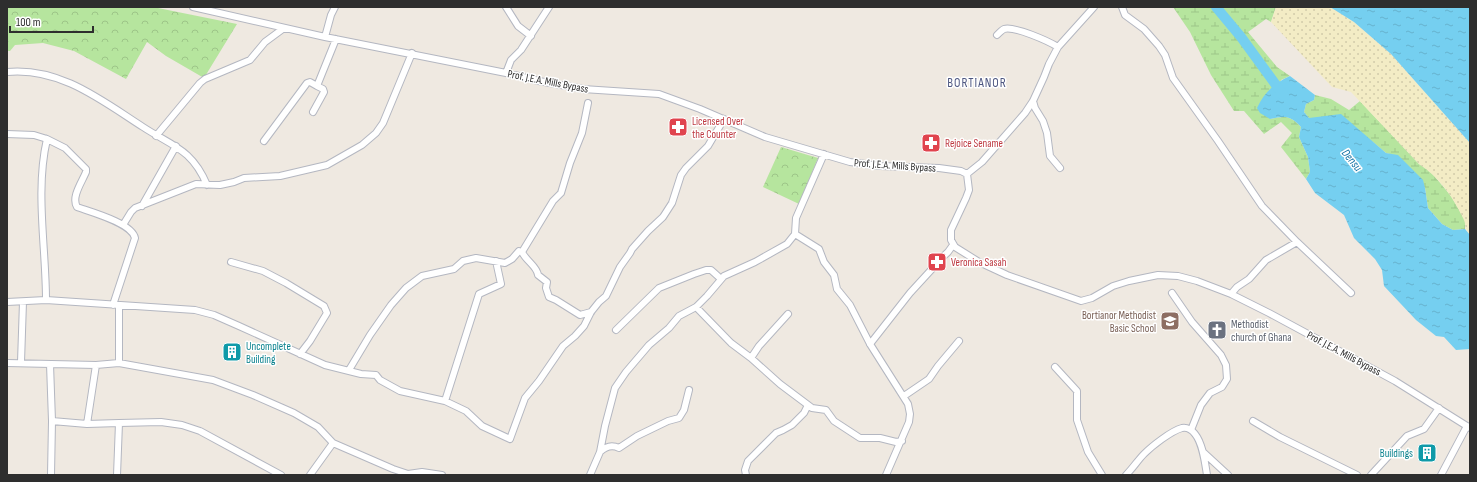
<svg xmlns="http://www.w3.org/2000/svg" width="1477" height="482" viewBox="0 0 1477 482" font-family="'Sofia Sans Condensed',sans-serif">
  <defs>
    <pattern id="forest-crowns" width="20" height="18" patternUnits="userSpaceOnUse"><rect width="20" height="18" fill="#b6e59e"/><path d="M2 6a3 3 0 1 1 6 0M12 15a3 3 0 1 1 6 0" fill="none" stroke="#9dc588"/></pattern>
    <pattern id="wetland-marsh" width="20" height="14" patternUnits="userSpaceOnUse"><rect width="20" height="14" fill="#b6e59e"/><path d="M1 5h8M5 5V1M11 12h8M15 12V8" fill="none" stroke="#9dc588"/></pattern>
    <pattern id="sand-dots" width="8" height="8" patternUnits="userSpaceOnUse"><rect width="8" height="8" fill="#f3ecc5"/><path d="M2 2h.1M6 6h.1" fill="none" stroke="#d1cbaa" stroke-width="1.8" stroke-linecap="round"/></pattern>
    <pattern id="water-ripples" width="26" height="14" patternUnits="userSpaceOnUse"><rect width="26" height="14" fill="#75cff0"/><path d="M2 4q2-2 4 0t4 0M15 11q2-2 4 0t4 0" fill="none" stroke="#66b2ce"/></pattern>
  </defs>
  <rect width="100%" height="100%" fill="#efe9e1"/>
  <path fill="url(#forest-crowns)" d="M7 7H153L237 24 204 78 166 56 147 42 126 79 74 51 43 43 15 45 10 51H7Z
    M781 147 818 158 799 204 763 187Z"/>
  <path fill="url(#wetland-marsh)" d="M1173 7H1276L1271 22 1266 19 1248 32 1277 67 1290 76 1281 80 1270 119C1285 116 1290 115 1301 127L1299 137 1308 157 1310 172 1306 179 1281 147 1292 133 1281 122 1264 134 1244 111H1234L1211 75 1190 32Z
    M1315 95 1331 99 1349 110 1360 101 1419 164 1431 172 1451 196 1465 220V229L1453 230 1442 224 1428 208 1425 188 1398 156 1386 153 1373 142 1309 118 1304 112 1306 104 1314 100Z"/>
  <path fill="url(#sand-dots)" d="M1276 7H1330L1354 22 1391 54 1470 143V235C1463 227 1467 225 1463 218 1453 197 1439 177 1419 164L1351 92 1332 87 1271 22Z"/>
  <path fill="url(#water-ripples)" d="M1330 7H1470V143L1391 54 1354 22Z
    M1290 76 1315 95 1314 100 1306 104 1304 112 1309 118 1341 114 1386 153 1398 155 1423 180 1425 188 1428 208 1442 224 1453 230 1465 229 1470 235V349L1456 350 1444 337 1436 336 1416 320 1384 286 1382 270 1375 259 1354 238 1344 215 1315 193 1306 179 1310 172 1308 157 1299 137 1301 127C1290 115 1285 116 1270 119L1260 113 1257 108C1264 93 1274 83 1290 76Z"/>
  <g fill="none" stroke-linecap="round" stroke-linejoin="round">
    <path stroke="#75cff0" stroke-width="10" d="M1216 7 1241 37 1284 96"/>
    <g stroke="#b4b7c1" stroke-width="8">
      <path id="minor" d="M193 7 325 37 506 73 539 81 583 89 659 94 700 109 765 137 850 162 880 166 939 168 961 171 967 174 969 190 966 198 951 230V240L955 247 979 262 1007 275 1081 301 1092 298 1113 286 1129 281 1158 275 1178 276 1197 281 1231 294 1269 313 1395 381 1470 428
        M506 7 518 26 531 36
        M1122 7 1125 15 1144 29 1159 46 1165 55 1173 78 1218 141 1262 206 1297 242 1266 260 1249 279 1237 287 1231 294
        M997 35C999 33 1002 30 1004 29 1015 26 1048 41 1058 47
        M325 37 331 15 335 7
        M7 72C60 67 101 100 143 127 172 146 192 149 207 185
        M506 73 511 60 521 50 549 7
        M1033 101 1035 108 1043 121 1047 133 1050 156 1060 168
        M313 112 324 92 323 89 317 86 336 39
        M7 134 34 135 47 139C35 191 46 247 46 300
        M156 136 200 83 205 79 250 60 265 42 284 28
        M47 139 65 148 86 169V172C82 182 71 197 77 207 91 212 132 223 135 238L113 305
        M264 141 307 83 310 82 317 86
        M967 174 982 162 1025 113 1033 101 1044 77 1049 64 1058 47 1094 7
        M142 206 176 146
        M123 225 131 212 135 208 196 184 220 185 234 182 244 178 280 176 327 165 362 145 376 133 383 123 412 53
        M795 234 819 249 824 262 834 275 837 289 850 305 870 344 908 404 910 414 909 422 886 475
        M1297 242 1351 293
        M522 252 553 201 561 193 570 163 582 133 588 103
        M231 262 263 271 286 283 324 306 327 313 310 341 300 354
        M1172 293 1192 322 1221 355 1226 365 1227 379 1222 387 1210 393 1201 405 1191 430
        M7 302 46 300 195 310 214 315 239 326 325 365 361 374 376 375 380 380 400 391 445 401 466 411 482 426 510 439 525 398 539 381 563 346 575 336 584 326 591 312 599 302 606 296 620 267 630 253 632 249 648 231 663 217 672 203 681 175 686 168 708 146 724 119
        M119 306V363
        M696 307 731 343 751 358 780 384 812 408 826 410 834 421 860 438H880L896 442 902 441
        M616 330 659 288 694 274 706 270H711L721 279
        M870 344 910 293 932 269 936 263 948 252 953 245
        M751 358 759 346 788 314
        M21 362 23 302
        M7 363 96 365 119 363 213 380 253 395 294 413 318 427 333 443 393 469 408 474 422 472 442 475
        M50 364 52 421 51 475
        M1055 367 1077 391V420L1088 452 1102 475
        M349 370 370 335 391 305 406 288 422 276 454 269 463 261 476 258 505 263 512 259 519 251 522 252C526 261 537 266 538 275L547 282 546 288 549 297 556 300 580 315 591 312
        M904 396 929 379 938 366 959 341
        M445 401 479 294 501 284 496 261
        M52 421 87 424 119 423 117 475
        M1253 421 1280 437 1357 475
        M119 423 161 422 182 425 200 431 281 475
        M87 424 96 365
        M600 452C605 447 611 444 619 448L637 436 668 421 679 418 684 410 689 390
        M1203 452 1228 475
        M310 475 333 443
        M590 475 600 452 605 426 615 388 626 372 649 345 669 328 679 316 696 307 707 296 724 276 755 262 787 244 795 234 796 218 824 154
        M746 475 745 470 748 461 776 433 783 430 792 425 804 413 808 405
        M1126 475C1133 468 1138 460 1144 454 1152 446 1171 431 1182 428 1187 427 1192 430 1195 434 1203 444 1205 463 1207 475
        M1371 475 1407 436 1424 429 1439 408
        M1441 475 1467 426"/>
    </g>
    <use href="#minor" stroke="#fff" stroke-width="6"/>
  </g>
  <defs>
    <g id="pharmacy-square" transform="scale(1)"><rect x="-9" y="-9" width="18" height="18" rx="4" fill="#e0444e" stroke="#fff"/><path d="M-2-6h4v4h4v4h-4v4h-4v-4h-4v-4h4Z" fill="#fff"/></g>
    <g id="school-square" transform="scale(1)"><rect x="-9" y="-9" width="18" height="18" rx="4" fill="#8d6e63" stroke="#fff"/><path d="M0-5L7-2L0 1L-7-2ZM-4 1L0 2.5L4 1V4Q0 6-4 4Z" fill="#fff"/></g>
    <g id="church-square" transform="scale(1)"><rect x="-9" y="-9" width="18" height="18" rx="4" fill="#6b7280" stroke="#fff"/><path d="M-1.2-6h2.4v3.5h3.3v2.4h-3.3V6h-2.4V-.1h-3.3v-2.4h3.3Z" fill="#fff"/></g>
    <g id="building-square" transform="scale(1)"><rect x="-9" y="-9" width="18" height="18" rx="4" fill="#0f9aa8" stroke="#fff"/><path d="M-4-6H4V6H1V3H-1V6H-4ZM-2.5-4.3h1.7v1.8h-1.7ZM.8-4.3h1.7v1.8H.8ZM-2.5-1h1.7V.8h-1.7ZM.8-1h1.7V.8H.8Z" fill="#fff"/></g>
  </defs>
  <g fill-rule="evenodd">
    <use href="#pharmacy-square" x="678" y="127"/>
    <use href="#pharmacy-square" x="931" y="143"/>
    <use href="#pharmacy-square" x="937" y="262"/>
    <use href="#school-square" x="1170" y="321"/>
    <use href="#church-square" x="1217" y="330"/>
    <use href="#building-square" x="232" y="352"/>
    <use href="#building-square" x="1427" y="453"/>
  </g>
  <g text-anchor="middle" stroke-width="3" stroke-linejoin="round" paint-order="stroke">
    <g font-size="11" fill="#2e2e2e" stroke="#fff">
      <text transform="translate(548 81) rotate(11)" y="4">Prof. J.E.A. Mills Bypass</text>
      <text transform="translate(895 165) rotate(4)" y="4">Prof. J.E.A. Mills Bypass</text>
      <text transform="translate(1344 353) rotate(28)" y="4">Prof. J.E.A. Mills Bypass</text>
    </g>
    <g font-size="11" fill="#be3a42" stroke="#fff" text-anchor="start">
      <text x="692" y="125">Licensed Over<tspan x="692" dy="13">the Counter</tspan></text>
      <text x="945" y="147">Rejoice Sename</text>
      <text x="951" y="266">Veronica Sasah</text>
    </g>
    <g font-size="11" fill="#785e54" stroke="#fff" text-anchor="end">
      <text x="1156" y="319">Bortianor Methodist<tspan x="1156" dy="13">Basic School</tspan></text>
    </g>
    <g font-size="11" fill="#5b616d" stroke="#fff" text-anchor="start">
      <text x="1231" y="328">Methodist<tspan x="1231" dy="13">church of Ghana</tspan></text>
    </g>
    <g font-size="11" fill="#0d838f" stroke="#fff" text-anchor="start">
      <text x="246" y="350">Uncomplete<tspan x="246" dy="13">Building</tspan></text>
      <text x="1413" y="457" text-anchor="end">Buildings</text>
    </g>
    <g font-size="12" font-style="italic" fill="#0d6fa3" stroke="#fff">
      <text transform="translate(1352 160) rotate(51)" y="4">Densu</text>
    </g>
    <g font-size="13" letter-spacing="1" fill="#4d5680" stroke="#fff">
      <text x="977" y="87">BORTIANOR</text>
    </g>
  </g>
  <rect width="1477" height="482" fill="none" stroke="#2e2e2e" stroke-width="16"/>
  <path d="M10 26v6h83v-6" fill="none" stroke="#2e2e2e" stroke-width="2"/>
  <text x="16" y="26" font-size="12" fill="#2e2e2e" stroke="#ffffff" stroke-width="3" paint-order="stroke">100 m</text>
</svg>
